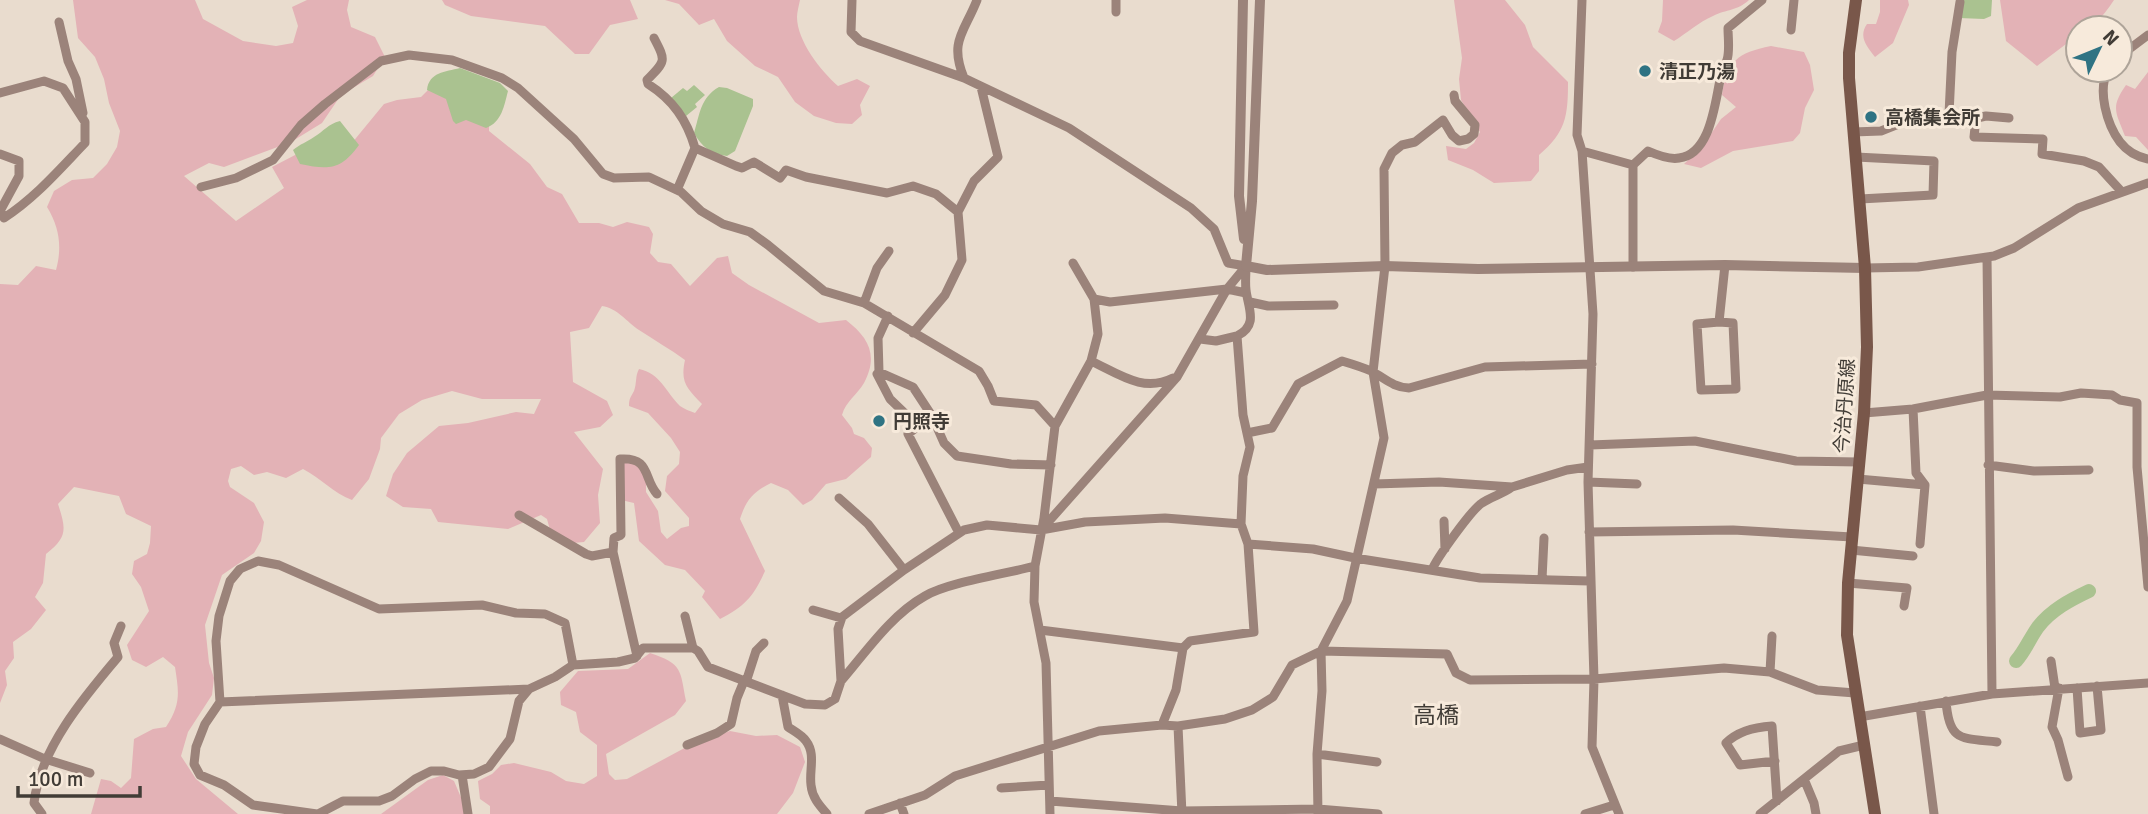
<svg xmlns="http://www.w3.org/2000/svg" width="2148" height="814" viewBox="0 0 2148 814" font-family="Signika,'Noto Sans JP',sans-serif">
  <rect width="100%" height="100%" fill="#e9dcce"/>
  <path fill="#e3b2b6" d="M73 0H195L203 19 243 41 276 46 293 43 298 26 292 7 307 0H349L347 10 351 27 375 37 385 57 373 76 341 95 322 123 291 142 224 167 209 163 184 176 236 221 284 188 272 167 297 154 347 149 384 104 397 100 421 97 434 84 489 123V131L530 164 547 187 562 194 579 223H599L613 227 627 222 649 227 653 234 650 253 658 262 671 264 690 286 717 258 728 256 732 273 749 285 819 323 846 320C868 337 879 355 864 383 857 395 846 401 842 415L852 428 854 434 864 438 872 448 871 457 846 479 826 484 812 500 803 505 788 490 771 483C753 492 746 500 740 519L765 571C753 597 745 606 720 619L702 597 705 591 685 570 665 565 639 541 634 503 621 500V461L640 466 646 477V492L658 511 661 532 667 539 681 528 689 526V518L665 491 667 476 679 464 680 452 671 438 648 413 629 406C629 398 631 397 634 391 637 383 635 376 639 369 660 373 666 392 680 406 684 409 690 411 695 413L702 404C687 388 680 383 685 360 670 349 654 340 639 330 627 322 617 308 602 306L589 328 570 332 573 382 607 401 613 415 600 427 574 432 603 469 598 495 600 523 584 542 573 543 550 530 547 519 541 515 508 529 438 522 431 509 403 507 386 496 393 474 407 453 439 426 468 423 516 412 534 414 541 399H482L452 391 422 400 399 414 381 438 380 449 369 479 352 500C333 493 321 478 303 469L286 478 267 472 254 475 241 466 231 469 228 481 230 487 254 503 264 522 261 541 254 553 222 575 205 625 209 663 214 678 212 695 188 732 181 756 196 779 238 814H91L101 779 111 781 121 788 131 778 134 739 153 729 166 727C181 704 179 693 175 667L163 657 146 667 132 660 127 645 149 611 141 587 132 574 134 561 147 554 150 543 151 526 126 514 119 496 74 487 58 504C66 529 68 537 46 554L43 583 35 597 46 610 31 629 13 642 14 658 5 671 7 685 0 703V284L18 285 36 266 56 270C62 248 60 228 47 207L54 191 72 180 93 178 107 164 117 147 120 131 109 103 104 79 95 57 78 38Z
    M442 0H630L638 19 610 25 589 54H575L545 26 471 16 445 5Z
    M665 0H800C799 5 797 12 797 17 797 41 821 71 838 86L857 79 870 86 860 105 862 115 852 124 836 123 814 116 795 102 778 77 755 66 727 41 714 19 699 25 679 4Z
    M1454 0H1505L1525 25 1533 47 1568 82C1568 116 1566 132 1539 155V171L1531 181 1494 183 1473 170 1448 160 1446 146 1466 149 1474 143 1480 132 1461 100 1459 79 1462 58Z
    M1663 0H1749C1737 11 1727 9 1713 16 1699 22 1687 33 1674 41L1658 32 1662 21Z
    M1880 0H1908L1909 5 1893 43 1875 57C1867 46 1858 37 1867 24H1876L1880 12Z
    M2000 0H2114C2105 13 2096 28 2078 28V35L2037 66 2006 41Z
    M1771 46 1804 52 1810 65 1814 90 1805 108 1800 133 1793 141 1733 151 1701 168 1684 164 1702 147 1721 119 1736 107 1722 95C1727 61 1737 53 1771 46Z
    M2148 72V150L2136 137 2125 136C2116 112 2110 108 2126 85L2135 89Z
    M650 653C683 664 680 670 686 701L675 715 606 754 609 774 615 780 627 779 692 744 730 731 756 736 777 735 800 747 805 762 793 793 777 814H490V806L480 799 478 781 492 774 501 765 514 763 551 772 566 781 584 784 597 776V745L580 732 576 712 561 705 560 692 578 671 628 669Z
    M443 775 454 781 468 814H381L428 780Z"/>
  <path fill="#aac290" d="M1962 0H1992L1991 16 1984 19 1959 18Z
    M460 68 500 83 508 91C504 106 502 122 486 128L466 120 456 124 453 121 446 99 427 90C429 72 445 72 460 68Z
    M694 85 705 95 695 104 697 107 686 116 671 98 683 88 687 91Z
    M719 87 727 88 753 99V106L735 151 727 156C711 154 702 147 694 133 700 114 700 98 719 87Z
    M340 121 359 145C341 170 329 170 300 164L293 150C300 144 307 142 314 137 324 131 328 124 340 121Z"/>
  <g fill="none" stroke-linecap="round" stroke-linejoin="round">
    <path stroke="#aac290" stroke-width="14" d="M2016 661C2025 651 2030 638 2038 627 2051 610 2070 600 2089 591"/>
    <path stroke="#9b837a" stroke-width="9" d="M852 0 851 32 860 41 964 78
      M977 0C964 33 949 41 964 78L1069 128 1191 208 1214 229 1228 263 1246 266
      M1582 0 1577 135 1582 151 1593 314 1588 482 1594 679 1592 747 1619 814
      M1116 12V0
      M59 22 68 61 76 79 83 113
      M1791 30 1794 0
      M654 38C666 61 666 61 647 80L648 84C673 100 687 120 695 148
      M2120 56 2148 35
      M2108 70C2097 90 2107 125 2120 142 2127 151 2138 157 2148 159
      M0 93 44 81 63 88 85 122V143C59 170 35 198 4 218L0 211 19 176V161L0 154
      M1949 114 1952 52 1960 2
      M1976 118 1974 137 2043 139 2042 154 2084 161 2099 167 2121 191
      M1853 132 1881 131 1911 119 1939 123 1949 114 1959 122 1986 116 2009 118
      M1582 151 1633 165 1648 151C1657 155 1669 160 1679 158 1712 154 1715 99 1721 76 1722 70 1725 66 1727 60 1730 51 1728 38 1728 28L1762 0
      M1856 157 1934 161 1933 195 1860 199
      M1633 165V267
      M201 187 236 178 273 160 301 125 325 104 381 61 409 55 452 60 502 78 518 88 574 139 603 174 614 178 649 177 681 192 701 211 723 224 750 232 768 245 824 291 864 303 979 371 988 386 994 401 1036 405 1055 426
      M677 190 695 148 736 166 742 168 754 162 780 178 786 170 806 177 887 193 913 186 936 194 958 212
      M1987 257 1992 694
      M1073 263 1094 299
      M1865 268 1918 267 1994 256 2014 248 2078 208 2148 183
      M1250 302 1268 306 1334 305
      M864 303 877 268 889 251
      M888 316 878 338 879 372 877 374 890 399 918 426
      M1719 322 1697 324 1701 390 1736 389 1733 323 1719 322 1725 265
      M913 333 945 295 962 260 958 212 974 181 998 157 981 87
      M1237 336C1259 325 1248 308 1246 290 1245 282 1246 274 1246 266
      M1200 339 1216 341 1237 336 1243 415 1250 447 1243 476 1241 524
      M1091 361C1119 374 1143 393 1173 378
      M879 372 913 387 932 416 908 434 959 533
      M1913 409 1916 473 1925 485 1920 544
      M1864 413 1913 409 1987 395 2060 397 2081 393 2112 395 2120 400 2137 403V467L2148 587
      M932 416 944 443 957 456 1011 464 1051 465
      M1247 433 1272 428 1298 384 1342 361C1352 364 1362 367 1371 371 1385 378 1392 387 1409 388L1485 367 1592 364
      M1590 445 1695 441 1796 461 1859 462
      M1988 465 2034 471 2089 470
      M1858 479 1925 485
      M1588 482 1637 484
      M1374 484 1439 482 1512 487 1567 470 1588 467
      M839 498 868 524 904 570
      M519 515 586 554 592 556 613 552
      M1444 521 1445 549
      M1042 529 1177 377 1227 289 1246 266
      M1589 532 1733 530 1852 537
      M1851 550 1913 556
      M1432 570C1436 559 1472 509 1482 503 1492 496 1503 494 1512 487
      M1542 579 1544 538
      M1848 583 1907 588 1904 606
      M813 610 841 618
      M685 616 693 648
      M1040 630 1183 648
      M637 656 613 552 614 538 621 535 620 459C651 457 643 478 657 494
      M2051 661 2055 688
      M1770 672 1772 636
      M841 681C866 652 891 615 925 596 949 582 1006 574 1035 566
      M746 682 756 651 764 643
      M2059 688 2052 727 2058 740 2068 777
      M2077 688 2080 733 2101 730 2097 686
      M782 695 788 727C794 731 802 735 806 741 816 754 809 770 811 785 812 797 819 805 827 814
      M1946 701C1949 742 1961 738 1997 742
      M220 702 529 689 555 677 573 665 618 662 635 658 643 648H693L698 651 708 667 805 704 825 705 835 699 841 681 838 629 842 617 904 570 964 530 987 525 1041 530 1085 522 1165 518 1241 524 1248 544 1313 549 1355 558 1480 578 1589 581
      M1920 706 1934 814
      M1859 717 1992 694 2148 683
      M1162 725 1176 690 1183 648 1190 641 1254 632 1248 544
      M1178 726 1182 814
      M0 739 45 759 90 773
      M687 745 717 733 731 724 737 698 744 681
      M1317 754 1377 762
      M1775 761 1740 765 1726 743C1738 731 1756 727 1772 726L1777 801
      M462 775 468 814
      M1804 779 1814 803 1816 814
      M1001 788 1049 785
      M1050 801 1182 811 1318 809 1378 814
      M900 803 904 814
      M42 814 34 803C40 749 84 697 118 657L114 643 121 626
      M317 814 253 805 224 785 200 775 194 764 196 747 205 724 220 702 216 641 219 616 230 581 240 569 258 561 279 565 379 609 482 605 516 613 545 614 565 623 573 665
      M318 814 343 801H379L392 796 415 779 431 771H444L459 775 474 774 489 767 510 739 519 701 529 689
      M869 814 925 795 955 776 1099 731 1162 725 1178 726 1225 719 1252 710 1273 697 1292 665 1321 651 1447 654 1456 673 1470 680 1594 679 1724 668 1770 672 1817 690 1855 693
      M1050 814 1046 663 1034 602 1035 566 1044 518 1055 426 1091 361 1098 334 1094 299 1110 302 1227 289 1246 293
      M1318 814 1317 754 1322 691 1321 651 1347 601 1384 438 1373 372 1385 266 1384 169 1392 153 1402 145 1415 142 1443 120 1452 135 1459 141 1468 139 1474 134 1475 125 1455 101 1454 95
      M1585 814 1614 805
      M1760 814 1839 751 1864 745"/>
    <path stroke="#9b837a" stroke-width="10" d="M1243 0 1239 196 1244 239
      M1246 266 1267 270 1385 266 1478 269 1725 265 1865 268
      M1246 266 1252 201 1260 0"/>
    <path stroke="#79574a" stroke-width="12" d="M1856 0 1849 53V78L1865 268 1867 347 1864 413 1848 583 1847 635 1875 814"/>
  </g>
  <g fill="#2f7383" stroke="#f7eadb" stroke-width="2.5">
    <circle cx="1645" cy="71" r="7"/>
    <circle cx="1871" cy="117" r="7"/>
    <circle cx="879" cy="421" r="7"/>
  </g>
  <g text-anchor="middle" stroke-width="6" stroke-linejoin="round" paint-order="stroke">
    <g font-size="19" font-weight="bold" fill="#413c36" stroke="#f7eadb" text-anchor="start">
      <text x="1659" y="78">清正乃湯</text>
      <text x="1885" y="124">高橋集会所</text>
      <text x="893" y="428">円照寺</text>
    </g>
    <g font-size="19" fill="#413c36" stroke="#f7eadb">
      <text transform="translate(1844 406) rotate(-86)" y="7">今治丹原線</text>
    </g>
    <g font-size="23" fill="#413c36" stroke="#f7eadb">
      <text x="1436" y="723">高橋</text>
    </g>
  </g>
  <g transform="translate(2099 49) rotate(47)"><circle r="33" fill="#f7eadb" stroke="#aea499" stroke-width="2"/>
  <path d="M0-5L12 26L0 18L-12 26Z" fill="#2f7383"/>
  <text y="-10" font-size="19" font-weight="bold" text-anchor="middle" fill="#413c36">N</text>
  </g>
  <path d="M18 786v10h122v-10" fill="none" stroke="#413c36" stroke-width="3.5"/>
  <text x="28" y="786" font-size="21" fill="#413c36" stroke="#f7eadb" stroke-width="5" paint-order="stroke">100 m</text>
</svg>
